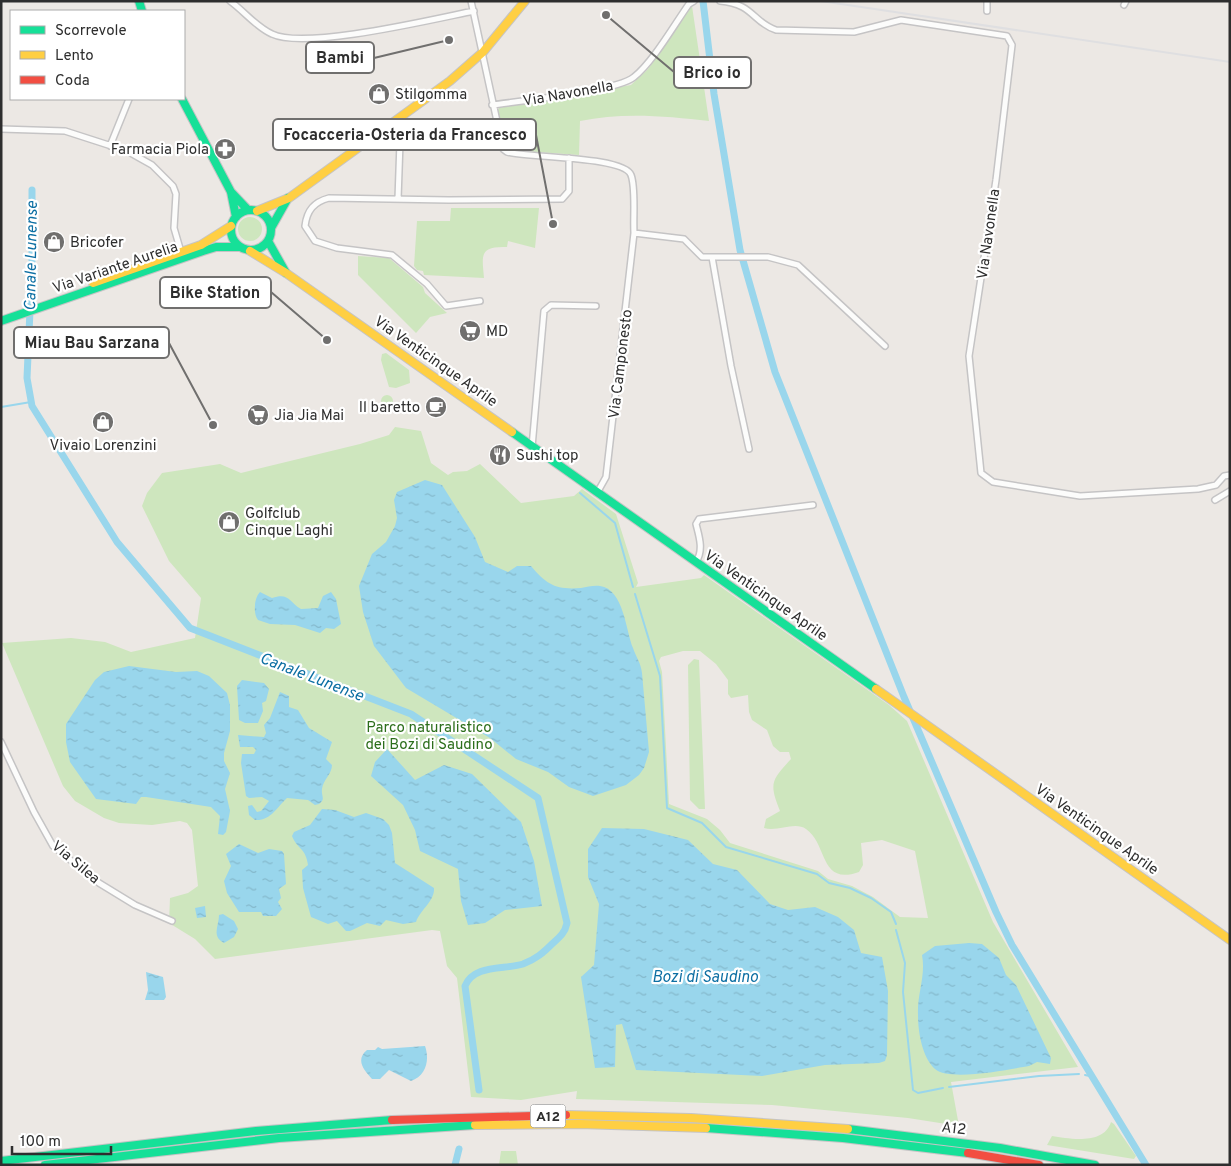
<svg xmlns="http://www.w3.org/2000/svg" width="1231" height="1166" viewBox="0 0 1231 1166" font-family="Overpass,sans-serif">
  <defs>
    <pattern id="water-ripples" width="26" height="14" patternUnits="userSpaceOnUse" patternTransform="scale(1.25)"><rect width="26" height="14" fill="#99d6ec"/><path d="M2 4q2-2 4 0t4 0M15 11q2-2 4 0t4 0" fill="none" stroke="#84b8cb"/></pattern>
  </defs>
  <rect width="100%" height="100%" fill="#ece8e4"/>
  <path fill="#cee6be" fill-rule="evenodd" d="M692 6 709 121C667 116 621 112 580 121L579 155 510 150 507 148 497 112 499 108 631 85 648 69Z
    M451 208H539L535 248 508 241 507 247C479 246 482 255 484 278L424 275 423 271 417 270 414 266 417 221H450Z
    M238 229a12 12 0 1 1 24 0a12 12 0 1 1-24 0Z
    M358 256 389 258 423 287 425 293 447 313 430 317 416 333 358 275Z
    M386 353 409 370 410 383 396 388 389 387 381 360 382 354Z
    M381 401a6 6 0 1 1 12 0a6 6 0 1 1-12 0Z
    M395 427 421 431 431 463 448 475 453 472 467 471 480 464 521 503 574 496 582 489 616 514 638 583 636 587 701 578 704 575 889 705 907 721 993 922 1078 1067 951 1082 959 1126 908 1118 772 1105 576 1099 577 1091 521 1100 471 1097 457 978 447 966 440 931 432 930 215 959 195 939 169 923 170 898 188 893 198 886 192 830 187 823 180 821 152 825 119 823 104 818 75 801 63 786 2 643 71 638 105 642 131 652 195 638 201 598 169 561 142 506 147 493 162 473 220 464 241 473 360 444 389 435ZM683 651H700L716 664 728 680V694L731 698 748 695 749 712 752 720 767 730 773 746 780 752H789L791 759C771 781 769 783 780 811L766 819 764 828C778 832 795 821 806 829 828 844 819 886 859 872L863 865 861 843 882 840 915 851 928 918 900 917 873 897 852 886 828 879 818 871 730 843 720 830 707 819 669 804 662 672 659 661 661 657Z
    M694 659 699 660 705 809H699L690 800 688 665Z
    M1111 1122 1114 1124 1136 1156 1134 1159 1047 1145 1052 1136C1070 1139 1104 1145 1111 1122Z
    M501 1151H516L518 1165H499Z"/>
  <path fill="url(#water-ripples)" d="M425 480 442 485 475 537 485 562 508 572 517 566H531C547 585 556 590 581 588 587 587 594 585 600 586 624 589 626 632 633 648 636 657 641 663 642 673L649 752 644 768 639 775 626 785 593 796 569 787 548 772 516 759 490 738 406 688 374 646 363 612 359 586 372 554 386 542 395 526 397 518 394 500 397 492Z
    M260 592 272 598C289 592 289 602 301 609L318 608 323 596 331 592 336 599 341 624 334 629 326 628 320 633 295 625 270 624 258 620C253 614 254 598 260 592Z
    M129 666 176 672 197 671 209 676 227 693 230 705V731L224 753V761L230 773 225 789 230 811 226 832 223 835 218 834 220 816 211 807 146 797H141L136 804 96 799 70 762 66 742V724L95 680 104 672Z
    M242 680 264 683 269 689 266 701 262 703 263 711 258 723H245L239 720 237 686Z
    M280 692 289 696V707L298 710 309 728 332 742 326 759 332 765C332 774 323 780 322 789 321 796 326 799 319 804L315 805 308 800 287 798C277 807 271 821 255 820L249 815 248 806 252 805 257 812 261 811 269 801 262 797 249 798 246 796 241 763 242 754H254L256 750 253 747H240L238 735 264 737 266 733 264 725 270 718Z
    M387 749 415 780 444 765 472 774 521 822 534 861 542 906 505 910 485 923 468 925 461 901 458 869 420 851 415 830 403 805 371 776 375 762Z
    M322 809 335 810 354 817 366 813 383 819 389 825 392 833 395 863 434 888C435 901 420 910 416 922L403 924 386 920 380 926 367 923 350 931H346L337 921 328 924 311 917 303 888 302 870 308 865C306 848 297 849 292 836L294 832 310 825Z
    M602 828 644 829 688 840 713 864 737 870 770 904 788 910 815 907 838 917 854 930 861 953 882 957 888 991 887 1055 885 1061 879 1063 825 1065 762 1076 636 1070 622 1024 616 1025 615 1067 595 1068 581 977 594 965 599 904 588 877V849Z
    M239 844 258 853 269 849 282 851 284 854 286 884 279 889 281 898 278 902 282 909 276 916H263L261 912H239L227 893 224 881 231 866 226 854Z
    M205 906 206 917 197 918 195 908Z
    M223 914 234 921 238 929 234 937 224 943C211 936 219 926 219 915Z
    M969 943 982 944 999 958 1006 975 1016 985 1051 1058 1050 1064 1037 1062 1029 1066C1010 1069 950 1082 935 1069 922 1057 918 1032 918 1015 917 994 926 976 922 955L935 946Z
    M146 972 163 977 166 997 164 1000H145L148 990Z
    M425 1046C430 1060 426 1076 411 1081L389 1070 380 1079H372C364 1070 355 1060 367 1050H375L378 1047 382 1049Z"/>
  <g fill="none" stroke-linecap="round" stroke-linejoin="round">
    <path stroke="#99d6ec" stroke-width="2" d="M1 407 31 402
      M580 493 615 523 633 587
      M635 594 660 676 667 808 702 823 726 847 817 874 829 883 850 888 871 898 891 912 896 924
      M896 930 905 963 903 992 913 1090 918 1093 943 1088
      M1085 1075 1094 1077
      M949 1087 1039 1076 1079 1074"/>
    <path stroke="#99d6ec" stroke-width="7" d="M703 1 714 94 740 250 775 372 904 697 996 912 1012 945 1146 1165
      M32 190V265L27 378 32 406 117 542 190 628 411 714 538 798 567 923C565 933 560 937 552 944 543 953 536 959 523 964 504 970 474 964 465 986L479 1090
      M455 1165 459 1149"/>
    <g stroke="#c5c4c5" stroke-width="8">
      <path id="street" d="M230 1C244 11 256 27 272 34 305 50 434 19 474 11
        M471 1 503 149 507 152C527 158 624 156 631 175 636 188 633 217 634 233L684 239 702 257H768L798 265 885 346
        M720 1C754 4 752 22 776 30L854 32 901 20 1007 36 1012 45 996 180 969 356 981 473 993 482 1080 496 1198 489 1216 485 1224 476 1230 475
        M1124 5 1126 1
        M987 11V1
        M492 105C520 101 618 91 634 77 653 62 674 25 689 4L694 1
        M395 121 400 142 398 199
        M1 129 65 131 127 151 152 165 173 186 176 194 174 228 181 252
        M110 146 129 99
        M712 257 731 366 749 449
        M480 301 446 306 427 284 392 255 337 248 315 241 305 226C307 210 314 202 329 198L449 200 562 199 569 191V158
        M532 447 544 311 551 305 596 306
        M597 493 606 477 634 233
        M1215 500 1230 491
        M696 562C704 550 699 536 696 524L699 519 813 505
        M1 742 34 812 53 846 99 883 135 905 172 921"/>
    </g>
    <g stroke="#c5c4c5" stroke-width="10">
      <path id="fast" d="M139 1 142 11
        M182 99 231 192 236 217
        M231 192 248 210
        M231 230a20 20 0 1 1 40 0a20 20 0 1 1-40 0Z
        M271 228 288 198
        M268 241 286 273
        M1 321 203 251 216 247H240
        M512 432 876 689
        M706 1128 843 1138 968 1153
        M848 1129 1000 1148 1095 1165
        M1 1161 256 1131 392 1120
        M45 1165 279 1138 475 1125"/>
    </g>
    <g stroke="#c5c4c5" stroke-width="10">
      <path id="slow" d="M257 211 289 198 450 81 483 52 525 1
        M250 251 286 273 512 432
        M93 283 201 245 231 226
        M876 689 1230 940
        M566 1115 691 1118 848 1129
        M475 1125 580 1124 706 1128"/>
    </g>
    <g stroke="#c5c4c5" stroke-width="10">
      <path id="jam" d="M392 1120 566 1115
        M968 1153 1039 1165"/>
    </g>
    <use href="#street" stroke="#fcfcfb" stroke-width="5"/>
    <use href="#fast" stroke="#16e098" stroke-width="8"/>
    <use href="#slow" stroke="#ffcf43" stroke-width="8"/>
    <use href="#jam" stroke="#f24e42" stroke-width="8"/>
    <path stroke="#dfdfe1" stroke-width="2" d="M821 1 1230 62"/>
  </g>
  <defs>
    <g id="shop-disc" transform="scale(1.125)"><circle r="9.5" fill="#706f6e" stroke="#fff"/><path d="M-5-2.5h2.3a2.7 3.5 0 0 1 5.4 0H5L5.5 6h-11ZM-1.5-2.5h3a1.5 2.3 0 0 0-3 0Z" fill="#fff"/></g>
    <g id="pharmacy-disc" transform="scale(1.125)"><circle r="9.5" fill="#706f6e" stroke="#fff"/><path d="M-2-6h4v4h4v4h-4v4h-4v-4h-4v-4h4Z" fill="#fff"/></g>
    <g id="supermarket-disc" transform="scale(1.125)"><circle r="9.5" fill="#706f6e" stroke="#fff"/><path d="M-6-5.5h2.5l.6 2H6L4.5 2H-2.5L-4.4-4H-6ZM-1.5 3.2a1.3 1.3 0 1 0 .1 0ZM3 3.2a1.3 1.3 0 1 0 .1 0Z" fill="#fff"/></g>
    <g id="cafe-disc" transform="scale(1.125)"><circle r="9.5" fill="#706f6e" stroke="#fff"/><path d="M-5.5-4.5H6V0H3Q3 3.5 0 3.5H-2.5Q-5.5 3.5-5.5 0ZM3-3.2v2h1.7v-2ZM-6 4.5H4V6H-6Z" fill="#fff"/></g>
    <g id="restaurant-disc" transform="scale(1.125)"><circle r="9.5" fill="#706f6e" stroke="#fff"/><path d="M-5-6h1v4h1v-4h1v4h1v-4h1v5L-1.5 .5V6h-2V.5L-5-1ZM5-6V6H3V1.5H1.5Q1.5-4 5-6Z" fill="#fff"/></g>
  </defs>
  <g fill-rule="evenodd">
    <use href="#shop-disc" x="379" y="94"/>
    <use href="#pharmacy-disc" x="225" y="149"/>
    <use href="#shop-disc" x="54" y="242"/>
    <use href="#supermarket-disc" x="470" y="331"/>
    <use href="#cafe-disc" x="436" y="407"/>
    <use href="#supermarket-disc" x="258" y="415"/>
    <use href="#shop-disc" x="103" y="422"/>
    <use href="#restaurant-disc" x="500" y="455"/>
    <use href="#shop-disc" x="229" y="522"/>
  </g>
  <g text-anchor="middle" stroke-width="4.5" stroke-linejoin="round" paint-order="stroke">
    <rect fill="#fff" stroke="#6d6d6d" stroke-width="1" x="530.5" y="1104.5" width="35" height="23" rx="4"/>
    <g font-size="14" font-weight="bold" fill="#2e2e2e">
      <text x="548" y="1121">A12</text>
    </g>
    <g font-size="15" fill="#2e2e2e" stroke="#fff">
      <text transform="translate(568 93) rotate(-10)" y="5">Via Navonella</text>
      <text transform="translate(988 234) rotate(-82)" y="5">Via Navonella</text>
      <text transform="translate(115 267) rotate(-19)" y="5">Via Variante Aurelia</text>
      <text transform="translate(436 361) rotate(35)" y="5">Via Venticinque Aprile</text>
      <text transform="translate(620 364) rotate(-83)" y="5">Via Camponesto</text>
      <text transform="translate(766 595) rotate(35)" y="5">Via Venticinque Aprile</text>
      <text transform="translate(1097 829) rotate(35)" y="5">Via Venticinque Aprile</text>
      <text transform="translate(76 862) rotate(40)" y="5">Via Silea</text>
      <text transform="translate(954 1128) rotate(7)" y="5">A12</text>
    </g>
    <g font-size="15" fill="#2e2e2e" stroke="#fff" text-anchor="start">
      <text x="395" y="99">Stilgomma</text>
      <text x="209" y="154" text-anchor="end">Farmacia Piola</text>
      <text x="70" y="247">Bricofer</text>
      <text x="486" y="336">MD</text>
      <text x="420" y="412" text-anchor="end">Il baretto</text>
      <text x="274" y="420">Jia Jia Mai</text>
      <text x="103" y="450" text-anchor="middle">Vivaio Lorenzini</text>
      <text x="516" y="460">Sushi top</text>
      <text x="245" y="518">Golfclub<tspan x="245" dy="17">Cinque Laghi</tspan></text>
    </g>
    <g font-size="15" fill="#2c6e1b" stroke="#fff">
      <text x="429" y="732">Parco naturalistico<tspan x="429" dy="17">dei Bozi di Saudino</tspan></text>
    </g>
    <g font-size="16" font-style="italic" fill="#0d6fa3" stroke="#fff">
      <text transform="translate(30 256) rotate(-89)" y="6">Canale Lunense</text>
      <text transform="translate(312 676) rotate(21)" y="6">Canale Lunense</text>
      <text x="705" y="982">Bozi di Saudino</text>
    </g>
  </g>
  <path fill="none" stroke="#706f6e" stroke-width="2" d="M449 40L374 58M606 15L674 72M553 224L536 135M327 340L271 292M213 425L169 343"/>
  <g fill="#706f6e" stroke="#fff" stroke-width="2">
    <circle cx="449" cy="40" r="5"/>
    <circle cx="606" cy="15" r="5"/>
    <circle cx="553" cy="224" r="5"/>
    <circle cx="327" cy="340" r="5"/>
    <circle cx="213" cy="425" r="5"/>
  </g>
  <g fill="#fff" stroke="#706f6e" stroke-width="2">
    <rect x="306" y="42" width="68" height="31" rx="5"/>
    <rect x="674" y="57" width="77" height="31" rx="5"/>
    <rect x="273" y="119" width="263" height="31" rx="5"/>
    <rect x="160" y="277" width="111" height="31" rx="5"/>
    <rect x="14" y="327" width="155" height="31" rx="5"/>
  </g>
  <g font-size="16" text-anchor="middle" font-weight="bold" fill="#2e2e2e">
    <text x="340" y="63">Bambi</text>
    <text x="712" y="78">Brico io</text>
    <text x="405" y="140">Focacceria-Osteria da Francesco</text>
    <text x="215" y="298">Bike Station</text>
    <text x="92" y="348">Miau Bau Sarzana</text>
  </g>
  <rect width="1231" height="1166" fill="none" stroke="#2e2e2e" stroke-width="5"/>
  <rect x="10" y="10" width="175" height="90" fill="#ffffff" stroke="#ababab"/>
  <rect x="20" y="26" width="25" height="8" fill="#16e098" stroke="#ababab"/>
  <text x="55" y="35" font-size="15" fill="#2e2e2e">Scorrevole</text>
  <rect x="20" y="51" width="25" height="8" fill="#ffcf43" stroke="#ababab"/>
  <text x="55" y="60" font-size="15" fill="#2e2e2e">Lento</text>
  <rect x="20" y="76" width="25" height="8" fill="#f24e42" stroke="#ababab"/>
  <text x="55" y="85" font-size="15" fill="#2e2e2e">Coda</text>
  <path d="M12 1146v8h99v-8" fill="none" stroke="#2e2e2e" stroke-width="2.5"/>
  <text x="20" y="1146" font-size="15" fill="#2e2e2e" stroke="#ffffff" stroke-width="4" paint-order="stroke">100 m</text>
</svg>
